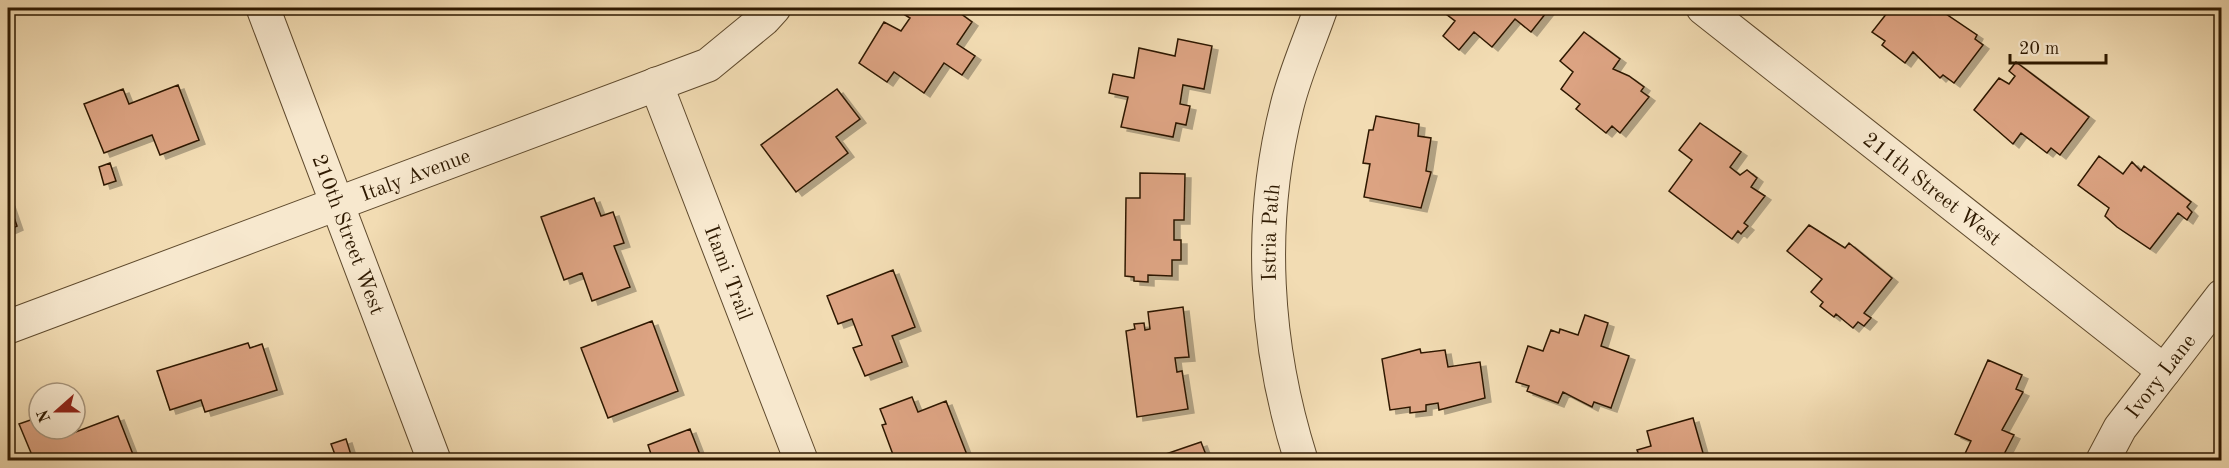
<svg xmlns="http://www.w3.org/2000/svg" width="2229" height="468" viewBox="0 0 2229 468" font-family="'Old Standard TT',serif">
  <defs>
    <filter id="shadow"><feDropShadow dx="6" dy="4" stdDeviation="0" flood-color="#0004"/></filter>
  </defs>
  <rect width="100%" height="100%" fill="#f2dcb3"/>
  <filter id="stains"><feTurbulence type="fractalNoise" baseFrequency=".00333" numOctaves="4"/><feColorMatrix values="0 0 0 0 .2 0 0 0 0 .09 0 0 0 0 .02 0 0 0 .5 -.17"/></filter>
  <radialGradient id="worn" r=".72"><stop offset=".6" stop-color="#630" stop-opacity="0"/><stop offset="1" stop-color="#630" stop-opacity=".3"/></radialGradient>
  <path fill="#dca382" stroke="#2e1900" stroke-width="1.5" filter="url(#shadow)" d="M910 8H953L972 22 957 44 975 56 962 75 944 63 924 93 894 72 887 82 859 63 884 22 901 31 910 18 905 15Z
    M1438 8H1550L1531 32 1515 19 1492 47 1474 32 1459 50 1443 36 1455 21Z
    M1891 8H1902L1909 12 1912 8H1937L1977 35 1975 39 1983 45 1954 83 1943 75 1940 78 1913 52 1905 63 1882 45 1885 41 1872 32Z
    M1584 32 1620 59 1613 69 1629 76 1644 87 1641 91 1649 97 1620 133 1612 126 1606 133 1576 109 1580 104 1561 89 1573 72 1560 61Z
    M1178 39 1212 46 1204 89 1183 85 1180 104 1190 106 1186 125 1176 123 1173 137 1121 127 1128 97 1109 93 1113 74 1134 78 1139 48 1175 56Z
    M2016 62 2089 117 2060 155 2051 148 2047 153 2021 133 2013 144 1974 110 1999 78 2009 84 2015 76 2009 71Z
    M178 85 199 140 160 155 152 135 104 153 84 104 123 89 129 104Z
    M837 89 860 119 836 137 848 153 796 192 761 145Z
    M1376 116 1419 124 1418 136 1431 138 1426 171 1431 172 1421 208 1364 197 1370 164 1363 163 1369 130H1373Z
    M1700 123 1741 152 1730 167 1740 175 1747 170 1757 178 1751 187 1765 196 1744 223 1748 226 1741 234 1738 231 1732 239 1669 191 1692 160 1679 150Z
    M2099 156 2123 174 2132 162 2141 171 2144 166 2191 202 2187 207 2192 212 2187 220 2178 213 2150 249 2117 227 2105 216 2109 208 2078 185Z
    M110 163 116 181 104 185 99 167Z
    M1140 173 1185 174 1184 220H1174V240H1181V260H1172V276L1148 275V282L1134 281V277L1125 276 1126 198H1140Z
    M594 198 601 216 613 212 624 243 614 246 630 287 592 301 582 273 564 280 541 217Z
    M8 200 17 226 8 230Z
    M1809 225 1845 248 1849 243 1892 278 1864 313 1871 318 1864 326 1858 322 1853 328 1836 314 1834 317 1820 306 1823 302 1811 292 1822 279 1787 251Z
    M893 270 915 327 892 336 902 362 865 376 853 348 862 345 852 319 838 324 827 296Z
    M1183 307 1189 357 1175 358 1177 372 1182 371 1188 409 1137 417 1126 331 1135 329 1134 324 1144 323 1145 330 1150 329 1148 312Z
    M1585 315 1608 323 1601 346 1629 356 1611 408 1594 402 1592 407 1563 392 1558 403 1527 391 1529 386 1516 382 1528 346 1543 351 1551 330 1559 333 1560 329 1578 335Z
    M652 321 678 391 608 418 581 348Z
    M248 343 250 348 262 344 277 390 205 412 201 400 170 410 157 371Z
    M1420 349 1421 353 1445 350 1448 367 1480 362 1485 398 1439 410 1438 403 1426 405V411L1410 413V407L1390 410 1382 359Z
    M1988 360 2022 375 2016 389 2023 392 2002 430 2014 435 2001 460H1962L1971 441 1955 434Z
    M912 397 918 412 946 401 969 460H895L882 425 886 424 880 409Z
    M118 416 134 457 125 460H34L19 424 39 417V429H72L73 433Z
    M1693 418 1705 460H1641L1637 450 1651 446 1647 431Z
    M690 429 702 460H633L651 454 648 445Z
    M346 439 352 458 337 460 331 444Z
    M1201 442 1208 460H1161L1160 456Z
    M2222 445V460H2212Z"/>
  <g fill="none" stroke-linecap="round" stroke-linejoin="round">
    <g stroke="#5f4a2d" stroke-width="35">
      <g id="minor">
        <path id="s1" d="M1703 8 2164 371"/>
        <path id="s2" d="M656 84 801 460"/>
        <path id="s3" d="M8 327 708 65 764 19 774 8"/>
        <path id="s4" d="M1301 460C1265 346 1257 224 1287 106 1295 73 1310 40 1321 8"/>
        <path id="s5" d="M2103 460 2120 428 2222 296"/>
      </g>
    </g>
    <g stroke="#5f4a2d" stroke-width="35">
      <g id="tertiary">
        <path id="s6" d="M263 8 434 460"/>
      </g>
    </g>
    <use href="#minor" stroke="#f7e8ce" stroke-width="33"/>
    <use href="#tertiary" stroke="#f7e8ce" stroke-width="33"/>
  </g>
  <g text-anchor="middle" stroke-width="4.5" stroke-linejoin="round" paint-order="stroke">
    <g font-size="21" fill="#2e1900" stroke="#f7e8ce">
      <text dy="7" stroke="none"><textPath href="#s3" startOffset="435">Italy Avenue</textPath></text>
      <text dy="7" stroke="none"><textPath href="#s1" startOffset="292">211th Street West</textPath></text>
      <text dy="7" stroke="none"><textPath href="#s4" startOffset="231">Istria Path</textPath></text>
      <text dy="7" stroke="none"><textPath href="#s6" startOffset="242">210th Street West</textPath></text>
      <text dy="7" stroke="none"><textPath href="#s2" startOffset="202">Itami Trail</textPath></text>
      <text dy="7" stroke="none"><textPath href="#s5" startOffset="102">Ivory Lane</textPath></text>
    </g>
  </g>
  <rect width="2229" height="468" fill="none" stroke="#f2dcb3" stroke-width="30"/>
  <rect x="9" y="9" width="2211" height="450" fill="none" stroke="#2e1900" stroke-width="3"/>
  <rect x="15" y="15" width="2199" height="438" fill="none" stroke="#2e1900" stroke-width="1.5"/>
  <g transform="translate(57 411) rotate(249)"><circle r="28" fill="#f7e8ce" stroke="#a7957c" stroke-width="1.5"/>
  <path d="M0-4.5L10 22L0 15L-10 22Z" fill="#8f2418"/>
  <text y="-9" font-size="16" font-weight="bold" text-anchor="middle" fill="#2e1900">N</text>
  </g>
  <path d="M2010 54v9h96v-9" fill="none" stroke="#2e1900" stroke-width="3"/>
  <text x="2019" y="54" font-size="18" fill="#2e1900" stroke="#f7e8ce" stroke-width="4.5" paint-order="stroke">20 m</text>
  <rect width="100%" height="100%" filter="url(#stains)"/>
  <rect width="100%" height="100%" fill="url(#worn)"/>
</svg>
